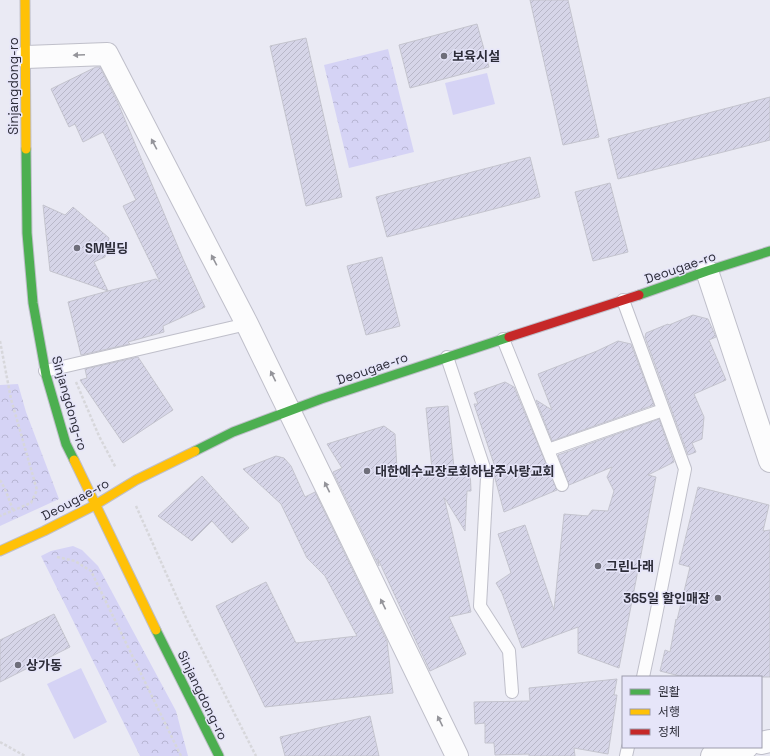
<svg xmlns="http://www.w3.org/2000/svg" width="770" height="756" viewBox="0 0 770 756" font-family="'Space Grotesk','Noto Sans KR',sans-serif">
  <defs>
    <pattern id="forest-crowns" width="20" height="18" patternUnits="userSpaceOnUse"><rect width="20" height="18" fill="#d5d3f5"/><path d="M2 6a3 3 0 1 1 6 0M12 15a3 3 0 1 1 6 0" fill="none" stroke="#b7b5d3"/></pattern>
    <pattern id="building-hatch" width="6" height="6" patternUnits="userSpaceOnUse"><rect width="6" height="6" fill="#d6d5e8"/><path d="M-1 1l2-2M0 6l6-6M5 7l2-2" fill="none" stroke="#b8b7c8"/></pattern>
  </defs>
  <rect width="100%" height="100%" fill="#eaeaf4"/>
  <path fill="url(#forest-crowns)" d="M388 49 414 152 349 168 324 65Z
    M18 384 26 412 59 499 0 526V385Z
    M73 546 82 550 98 566 176 711 188 756H140L41 556 51 551Z"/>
  <path fill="#d5d3f5" d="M487 73 495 104 453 115 445 83Z
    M81 668 107 722 74 739 47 684Z"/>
  <path fill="url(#building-hatch)" stroke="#c4c4ce" d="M530 0H568L599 137 563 145Z
    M477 24 489 67 410 88 399 45Z
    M306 38 342 197 306 206 270 46Z
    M96 67H100L118 103 183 259 205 307 163 326 164 332 128 342 130 344 81 355 68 302 108 291 50 271 43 205 65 215 73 207 109 238 105 257 94 262 108 291 156 279 160 282 123 206 136 200 103 132 83 142 75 124 69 127 51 89Z
    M770 97V140L618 179 608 139Z
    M530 157 540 197 387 237 376 197Z
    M610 183 628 252 593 261 575 192Z
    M382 257 400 326 366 335 347 266Z
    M693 315 708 319 716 337 709 340 726 380 694 394 704 417 702 439 692 443 696 452 688 455 645 337 646 333 668 324 669 325Z
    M618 341 631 344 654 405 552 441 536 400 552 410 538 374 597 351Z
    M138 357 173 410 123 443 80 380 87 378 85 369Z
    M505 382 514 387 557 490 504 512 492 467H495L474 404H478L474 393Z
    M448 406 454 468H470L471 491H467L465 531 444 497 471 612 449 617 466 654 430 671 378 559 379 566 333 472 342 468 327 444 384 426 395 434 397 469H432L426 408Z
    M659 419 674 462 648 475 656 477 619 668 578 653V627L522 648 502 593 496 583 511 573 498 534 525 525 554 610 564 514 588 516 592 510 608 511 614 491 607 477 612 467 569 485 558 455Z
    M276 456 284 458 291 466 305 497 315 492 387 641 393 693 265 707 216 606 266 582 296 643 357 636 325 576 307 558 281 504 243 469Z
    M202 476 249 528 232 543 212 521 192 541 158 516Z
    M698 487 769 505 763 531 770 530V677H684L660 671 665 650 670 652 676 619 677 620 690 567 679 564Z
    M54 614 70 647 0 682V640Z
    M617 679 614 695H617L608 754 574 748 575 756H529V754L495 755 494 743H485V723L475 724 474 702 530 701 529 688Z
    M370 716 379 756H285L280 737Z"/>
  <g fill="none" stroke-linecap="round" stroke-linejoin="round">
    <g stroke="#bfbfca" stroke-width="14">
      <path id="lane" d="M623 300 685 469 653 630 643 677
        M503 339 562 485
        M447 357 487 477 480 606 509 651 512 692
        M45 371 247 324
        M548 450 663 410
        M626 756 628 747"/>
    </g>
    <g stroke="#bfbfca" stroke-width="24">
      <path id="street" d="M26 57 107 54 247 324 457 756
        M707 271 770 461
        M761 743 770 741
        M712 756 747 747"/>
    </g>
    <g stroke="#bfbfca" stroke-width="11">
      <path id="fast" d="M26 149 27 233 33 303 46 375 66 444 74 460
        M639 295 707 271 770 251
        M195 451 233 432 321 399 509 337
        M156 630 219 756"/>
    </g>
    <g stroke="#bfbfca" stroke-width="11">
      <path id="slow" d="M25 0 26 149
        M74 460 156 630
        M0 551 44 531 95 505 136 480 195 451"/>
    </g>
    <g stroke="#bfbfca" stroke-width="11">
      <path id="jam" d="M509 337 639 295"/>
    </g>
    <path stroke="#d7d7db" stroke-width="2.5" stroke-dasharray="3 2" stroke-linecap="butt" d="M0 341 11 399 37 490 31 503 0 516
      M76 382 99 436 116 468
      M0 480 5 489 13 510
      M136 506 187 620 256 756
      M57 557 75 561 91 571 181 756
      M0 742 25 756"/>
    <use href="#lane" stroke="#fcfcfd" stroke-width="12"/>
    <use href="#street" stroke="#fcfcfd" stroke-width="22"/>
    <use href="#fast" stroke="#4caf50" stroke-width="9"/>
    <use href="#slow" stroke="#ffc107" stroke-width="9"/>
    <use href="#jam" stroke="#c62828" stroke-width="9"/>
  </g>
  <defs><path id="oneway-solid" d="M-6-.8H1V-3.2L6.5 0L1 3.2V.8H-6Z"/></defs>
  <g fill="#94949a">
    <use href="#oneway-solid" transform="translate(79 55) rotate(178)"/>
    <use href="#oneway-solid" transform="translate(154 144) rotate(-118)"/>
    <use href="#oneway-solid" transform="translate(214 260) rotate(-118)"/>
    <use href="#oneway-solid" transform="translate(273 376) rotate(-116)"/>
    <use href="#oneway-solid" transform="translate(327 487) rotate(-116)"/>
    <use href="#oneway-solid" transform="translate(383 604) rotate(-116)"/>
    <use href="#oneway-solid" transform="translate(440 721) rotate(-116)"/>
  </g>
  <g fill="#6e6e7a" stroke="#e6e5f9" stroke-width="1.5">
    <circle cx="444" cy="56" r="4"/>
    <circle cx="77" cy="248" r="4"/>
    <circle cx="367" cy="471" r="4"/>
    <circle cx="598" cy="566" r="4"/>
    <circle cx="718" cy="598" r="4"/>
    <circle cx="18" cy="665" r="4"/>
  </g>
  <g text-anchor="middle" stroke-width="3" stroke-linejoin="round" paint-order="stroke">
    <g font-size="13" font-weight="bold" fill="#2c2c38" stroke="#e6e5f9" text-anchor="start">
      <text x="452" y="61">보육시설</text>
      <text x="85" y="253">SM빌딩</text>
      <text x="375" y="476">대한예수교장로회하남주사랑교회</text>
      <text x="606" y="571">그린나래</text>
      <text x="710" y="603" text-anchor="end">365일 할인매장</text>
      <text x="26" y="670">상가동</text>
    </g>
    <g font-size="13" fill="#2c2c38" stroke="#e6e5f9">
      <text transform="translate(13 86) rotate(-90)" y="5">Sinjangdong-ro</text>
      <text transform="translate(680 267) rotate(-19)" y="5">Deougae-ro</text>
      <text transform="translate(372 368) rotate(-19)" y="5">Deougae-ro</text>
      <text transform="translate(70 403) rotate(74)" y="5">Sinjangdong-ro</text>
      <text transform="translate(75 499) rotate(-28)" y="5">Deougae-ro</text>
      <text transform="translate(203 695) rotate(64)" y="5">Sinjangdong-ro</text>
    </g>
  </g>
  <rect x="622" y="676" width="140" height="72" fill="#e6e5f9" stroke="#9c9bac"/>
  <rect x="630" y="689" width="20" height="6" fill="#4caf50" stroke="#9c9bac"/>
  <text x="658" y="696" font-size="12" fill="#2c2c38">원활</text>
  <rect x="630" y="709" width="20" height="6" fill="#ffc107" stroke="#9c9bac"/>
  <text x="658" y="716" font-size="12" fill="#2c2c38">서행</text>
  <rect x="630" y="729" width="20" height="6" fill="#c62828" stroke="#9c9bac"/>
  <text x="658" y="736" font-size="12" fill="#2c2c38">정체</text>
</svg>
